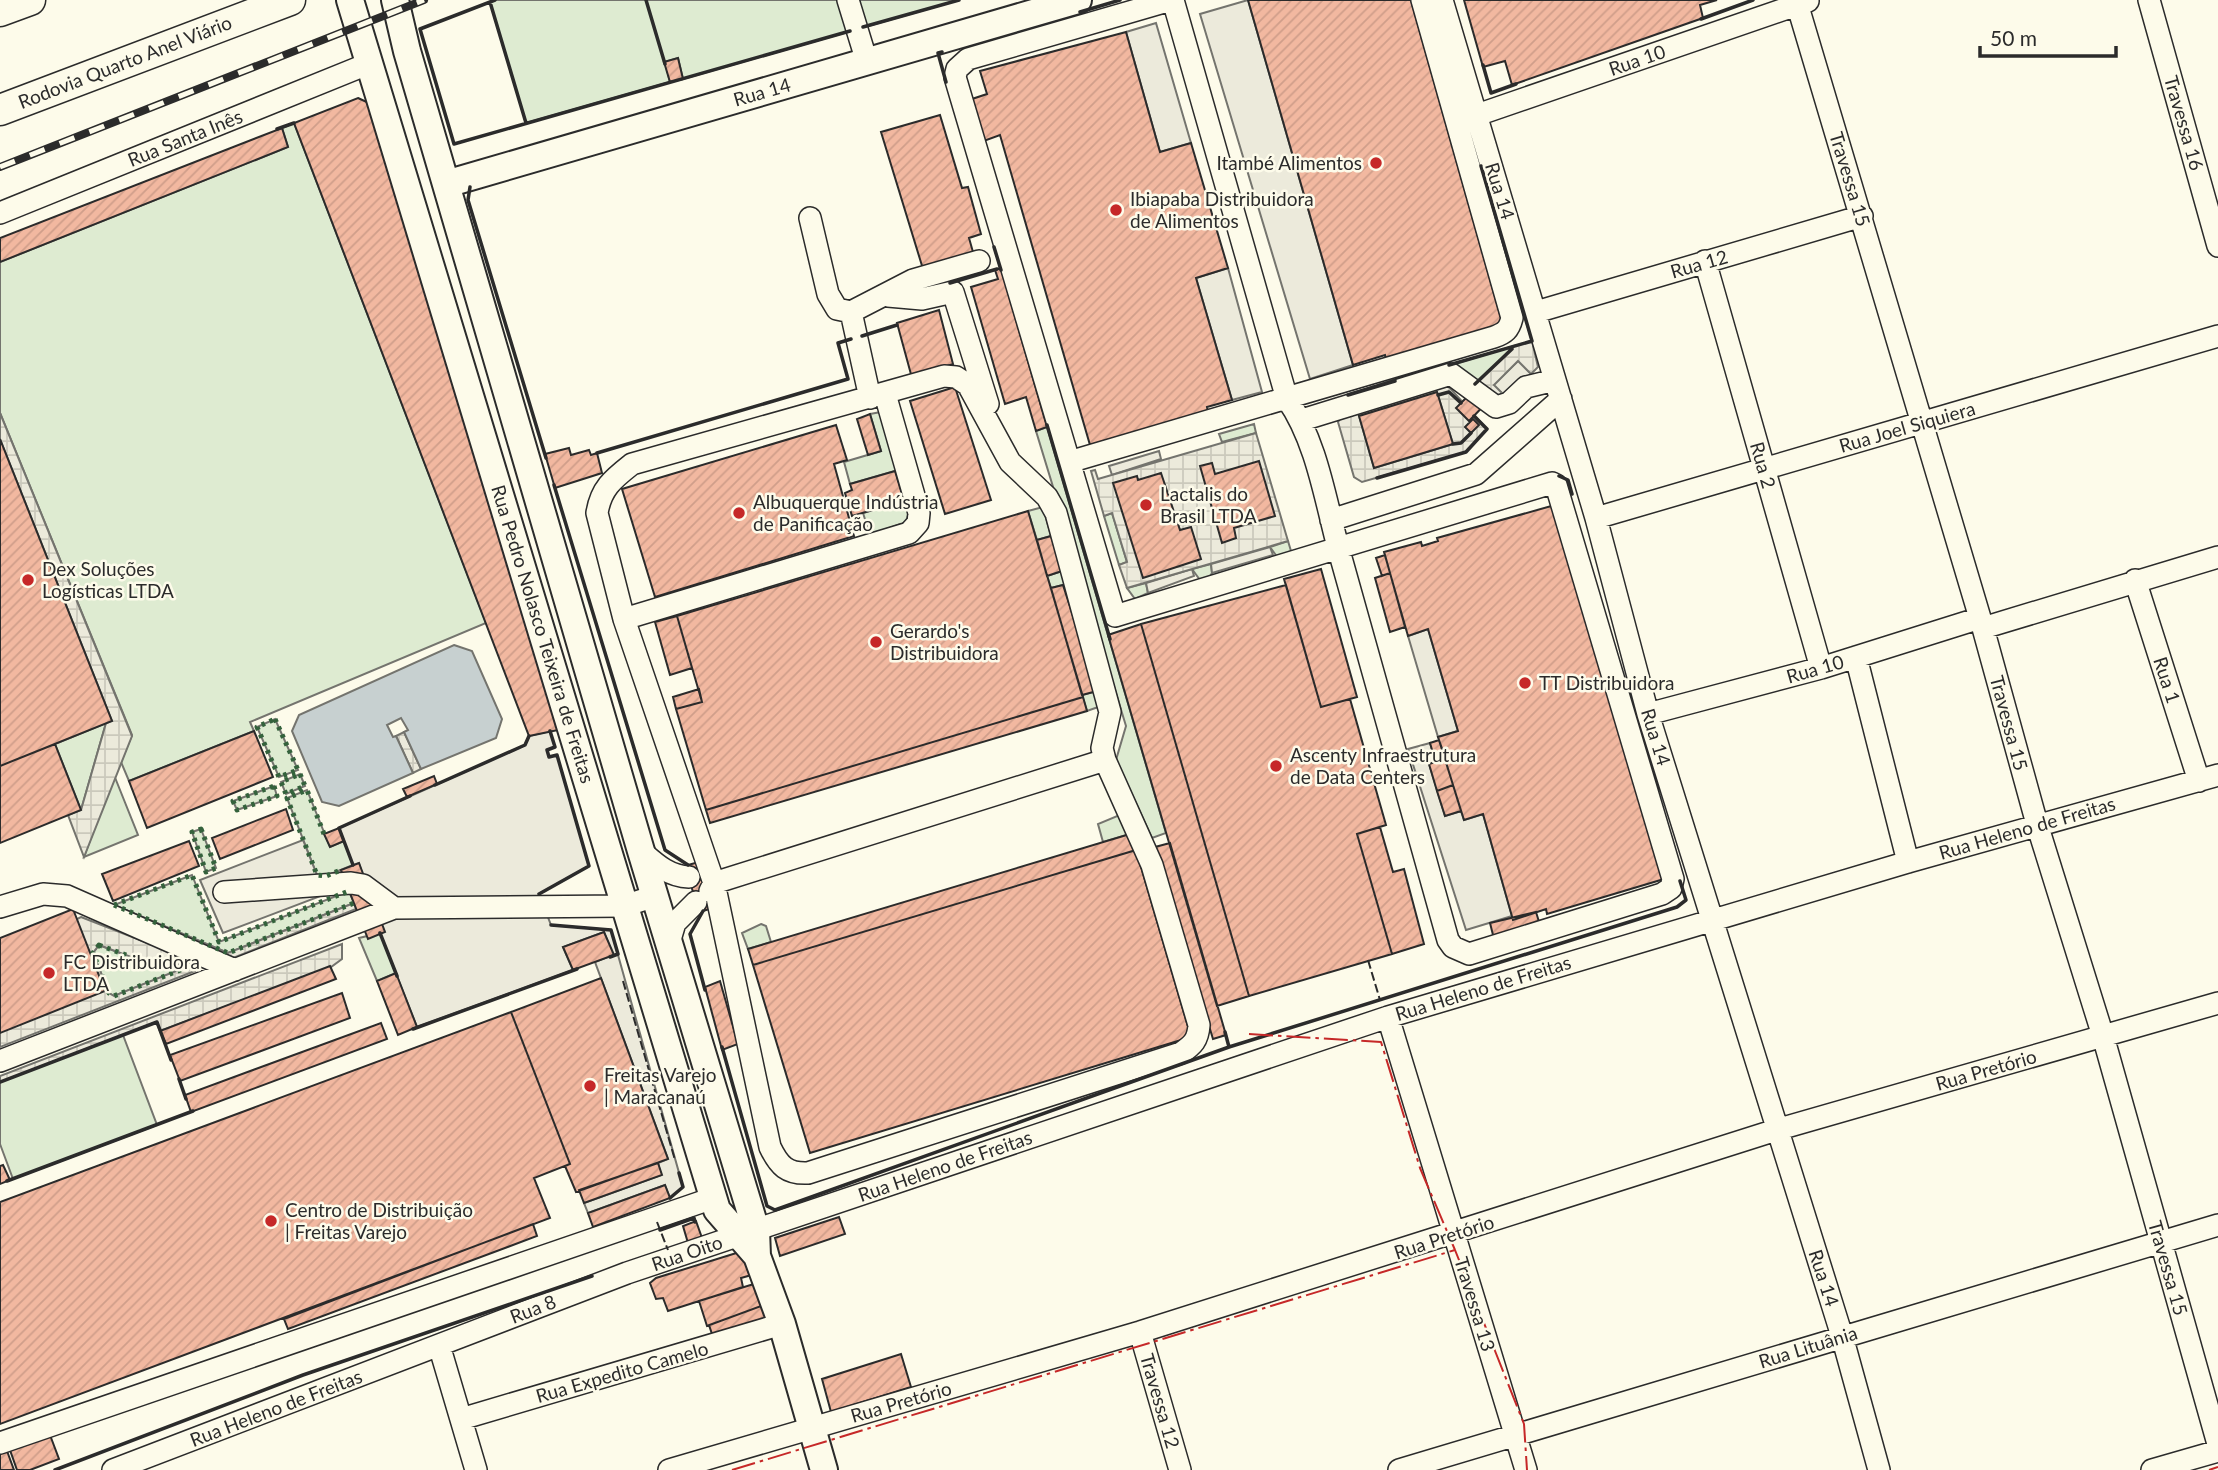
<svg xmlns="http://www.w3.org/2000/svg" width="2218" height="1470" viewBox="0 0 2218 1470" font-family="Lato,sans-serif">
  <defs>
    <pattern id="plaza-grid" width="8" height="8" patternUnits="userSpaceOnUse" patternTransform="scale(1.75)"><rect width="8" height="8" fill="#eceadb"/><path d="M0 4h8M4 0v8" fill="none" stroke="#cbc9bc"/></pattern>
    <pattern id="building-hatch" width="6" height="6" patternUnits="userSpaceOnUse" patternTransform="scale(1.75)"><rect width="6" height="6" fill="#f2b8a0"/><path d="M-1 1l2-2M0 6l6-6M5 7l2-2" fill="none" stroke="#d09e8a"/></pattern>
  </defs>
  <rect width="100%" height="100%" fill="#fdfbea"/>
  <path fill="#deebd1" stroke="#74746e" stroke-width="2" d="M495 0H959L683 79 678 58 665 62 670 82 526 123 490 2Z
    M294 123 486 623 250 722 254 731 129 781 121 762 132 735 0 413V262L288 147 282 128Z
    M1514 346 1475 385 1454 364Z
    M881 412 909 512 906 522 870 535 863 513 904 501 895 471 850 484 844 462 881 451 870 414Z
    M1254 424 1256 433 1222 442 1219 434Z
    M1047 427 1166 833 1152 838 1116 760 1126 726 1036 431Z
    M1043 507 1051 536 1037 540 1028 511Z
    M1112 513 1127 562 1119 565 1104 516Z
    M1288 541 1291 551 1287 556 1278 558 1270 547Z
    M1211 564 1212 573 1209 578 1200 580 1192 569Z
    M1062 571 1074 611 1071 612 1063 585 1051 588 1047 576Z
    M1146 583 1148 593 1135 599 1127 588Z
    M1097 691 1101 706 1087 711 1082 695Z
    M275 719 298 770 279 777 257 727Z
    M106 723 81 810 55 744Z
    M300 774 305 786 286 794 281 782Z
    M114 775 138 835 84 857Z
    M274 786 277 796 237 810 233 801Z
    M307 790 330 847 344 841 353 865 326 876 317 875 287 798Z
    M1122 814 1130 834 1103 842 1098 824Z
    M201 829 216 868 206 872 192 832Z
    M192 875 219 942 349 891 354 903 228 953 114 905Z
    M761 924 766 926 771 942 748 949 742 933Z
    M380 933 396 973 377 981 359 938Z
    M99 945 147 963 193 965 114 996 109 993 93 953Z
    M123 1035 157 1125 13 1179 0 1144V1082Z"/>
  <path fill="#eceadb" stroke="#74746e" stroke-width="2" d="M1248 0 1353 365 1310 379 1200 14Z
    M1156 23 1191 143 1160 152 1126 32Z
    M1228 268 1262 392 1232 400 1196 278Z
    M1519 360 1531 374 1506 397 1493 385Z
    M1159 451 1161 459 1112 475 1109 466Z
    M1270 547 1273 555 1212 573 1211 564Z
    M1192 569 1194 576 1148 593 1146 583Z
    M1428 629 1458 731 1438 737 1408 636Z
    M550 731 555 747 547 750 549 757 557 755 589 866 539 894 551 925 611 930 683 1187 670 1198 665 1185 588 1213 584 1203 661 1175 658 1163 668 1159 595 962 613 955 604 932 563 947 573 970 417 1027 380 933 359 863 353 865 339 828 525 745 529 736Z
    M1430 743 1435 760 1445 759 1429 764 1445 816 1461 811 1464 820 1483 814 1512 916 1466 930 1408 749Z
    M303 840 317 875 326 876 341 870 347 886 223 933 200 880Z"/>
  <path fill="url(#plaza-grid)" stroke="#74746e" stroke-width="2" fill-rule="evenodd" d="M1532 341 1538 367 1531 374 1518 361 1494 385 1506 397 1501 402 1475 385 1514 346Z
    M1448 386 1487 429 1466 452 1362 482 1354 477 1338 422 1343 414ZM1437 392 1453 444 1374 468 1359 416Z
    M0 413 132 736 84 857 68 815 81 810 106 723 112 721 0 439Z
    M1256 433 1288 541 1127 588 1119 565 1127 562 1112 513 1104 516 1091 471 1095 470 1098 479Z
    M404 732 421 769 413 773 396 736Z
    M354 903 356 909 228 960 103 908 114 905 228 953Z
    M81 917 194 961 195 971 0 1047V1033L77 919ZM99 945 147 963 191 965 114 996 109 993 93 953Z
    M342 944V959L331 967 160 1031 156 1022 0 1082V1076Z"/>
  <path fill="#c7d0d0" stroke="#74746e" stroke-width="2" d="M454 645 472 651 502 719 496 738 421 769 404 732 408 730 401 718 387 725 393 737 396 736 413 773 339 806 322 802 292 731 299 715Z"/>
  <path fill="url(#building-hatch)" stroke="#2b2b2b" stroke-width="2" d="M1248 0H1411L1503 325 1386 360 1385 355 1353 365Z
    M1464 0H1717L1700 5 1703 18 1512 85 1505 61 1483 67Z
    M1126 32 1160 152 1191 143 1228 268 1196 278 1232 400 1207 407 1208 412 1090 445 1000 135 981 142 969 100 987 94 980 71Z
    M678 58 683 79 670 82 664 62Z
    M358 98 371 104 558 730 529 736 294 123Z
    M940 115 962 188 968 187 981 234 969 238 973 252 923 269 881 132Z
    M282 128 288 147 0 262V238Z
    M1001 268 1047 427 1036 431 1026 397 1005 404 971 287 998 279 995 270Z
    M939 310 953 364 912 378 897 323Z
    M1481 383 1494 395 1469 421 1456 408Z
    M955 387 991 500 945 514 910 401Z
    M1437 392 1453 444 1374 468 1359 416Z
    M870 414 881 451 868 455 857 419Z
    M1473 419 1479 425 1471 433 1465 427Z
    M836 425 847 460 834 464 854 536 655 597 622 489Z
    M0 439 112 721 0 766Z
    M569 448 571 455 589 450 591 455 597 453 602 473 555 488 545 454Z
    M1259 461 1275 516 1234 528 1236 538 1222 543 1200 466 1212 463 1215 474Z
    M895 471 904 501 852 516 845 493 852 490 850 484Z
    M1161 473 1180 530 1191 527 1201 559 1143 578 1113 483 1137 476 1138 480Z
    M1555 505 1664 879 1547 914 1546 909 1513 920 1483 814 1464 820 1438 737 1458 731 1428 629 1408 636 1384 552 1421 542 1422 546 1438 541 1437 538Z
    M1028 511 1083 697 706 810 676 709 702 702 677 616Z
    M1051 536 1062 571 1047 576 1037 540Z
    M1385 555 1390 573 1382 576 1376 558Z
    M1321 569 1357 697 1321 707 1284 579Z
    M1390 573 1405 627 1390 632 1375 578Z
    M1063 585 1097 691 1082 695 1051 588Z
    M1286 585 1321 707 1350 699 1386 825 1357 834 1392 954 1249 996 1141 624Z
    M677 616 692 668 670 675 655 622Z
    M1141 624 1249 996 1217 1006 1108 635Z
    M699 689 702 702 676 709 673 697Z
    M1083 697 1087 711 710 823 706 810Z
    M254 731 273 777 147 828 129 781Z
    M1439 740 1445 757 1435 760 1430 743Z
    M55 744 81 810 0 843V766Z
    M1445 759 1453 785 1437 791 1429 764Z
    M434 776 437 784 407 797 403 789Z
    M1453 785 1461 811 1445 816 1437 791Z
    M286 809 293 830 220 859 212 838Z
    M1380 827 1393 872 1404 869 1424 944 1392 954 1357 834Z
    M339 828 344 841 330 847 324 834Z
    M1130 834 1136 850 753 965 748 949Z
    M189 841 199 866 113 901 102 874Z
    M1170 843 1226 1035 1213 1039 1155 847Z
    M1136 850 1191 1037 810 1153 753 965Z
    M699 862 712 908 703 911 696 902 690 882 688 865Z
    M359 863 385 932 368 939 341 870Z
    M73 909 105 991 0 1033V938Z
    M1536 912 1540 925 1494 939 1490 923Z
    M604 932 614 955 573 970 563 947Z
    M330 966 336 979 166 1044 160 1031Z
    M396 973 417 1027 398 1035 377 981Z
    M601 978 668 1159 576 1192 565 1166 570 1164 511 1012Z
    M720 981 738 1044 722 1050 705 987Z
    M342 993 350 1018 180 1081 170 1055Z
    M511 1012 570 1164 534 1178 550 1218 0 1424V1202Z
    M381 1023 387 1039 191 1112 185 1095Z
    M658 1163 662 1175 584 1203 579 1190Z
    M3 1165 10 1180 0 1184V1166Z
    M665 1185 670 1198 593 1227 588 1213Z
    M839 1217 845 1234 780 1256 775 1238Z
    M696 1221 702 1238 688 1243 683 1226Z
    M533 1224 537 1236 288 1329 284 1319Z
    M746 1250 755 1274 741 1278 743 1287 668 1311 663 1298 656 1299 650 1283 656 1278Z
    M757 1283 764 1305 707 1326 699 1301Z
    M764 1305 770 1321 714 1340 709 1325Z
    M901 1354 911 1387 831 1412 822 1379Z
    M50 1435 59 1459 30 1470H17L10 1450Z
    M7 1451 14 1470H0V1454Z"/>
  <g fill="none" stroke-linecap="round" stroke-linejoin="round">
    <g stroke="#2b2b2b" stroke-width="24">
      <path id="minor" d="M848 0 867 62
        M1171 0 968 59 957 69 955 77 1115 616 1552 483 1556 485 1673 879 1671 888 1662 894 1469 954 1453 947 1448 940 1338 547C1325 498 1316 440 1287 399L1173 0
        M1442 0 1596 518 1648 714 1842 1336 1879 1470
        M1796 0 1983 628 2037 824 2103 1036 2218 1444
        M2149 0 2218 246
        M1477 115 1808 1
        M0 213 370 63
        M810 218 828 294 837 309 851 312 870 398
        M1705 261 1821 668
        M888 296 922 299 953 292 988 404
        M851 312 913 280 979 261
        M1536 312 1862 216
        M944 376 956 377 968 385 1010 462 1047 497 1056 513 1110 712 1102 748 1105 760 1152 865 1199 1025C1198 1040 1193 1045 1181 1053L808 1173C787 1174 779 1166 770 1147L714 883 624 619 597 513C601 488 613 479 632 464Z
        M1302 420 1451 374 1496 407 1509 403 1526 387 1555 380
        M1069 462 1494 337C1505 333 1509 330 1512 318L1422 0
        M1596 518 2218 336
        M1331 520 1476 474 1561 399
        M2135 580 2199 781
        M624 619 909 533 918 523 919 513 885 394
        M1983 628 2218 557
        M1856 657 1908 862
        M1648 714 1821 668 1980 618
        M641 851C656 864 668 876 689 877
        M710 891 714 883 1105 760
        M224 892 351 883 363 885 394 908
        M0 907 43 894 67 896 235 970
        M669 943 675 923 696 902
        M1388 1017 1526 1470
        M0 1061 394 908 624 906 655 896
        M1140 1332 1180 1470
        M439 1345 476 1470
        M461 1419 782 1324
        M0 1443 713 1198
        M113 1470 627 1273 1388 1017 1908 862 2218 775
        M669 1470 1140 1332 1776 1130 2218 1003
        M1399 1470 2218 1225
        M2152 1470 2218 1451"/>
    </g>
    <g stroke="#2b2b2b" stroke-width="30">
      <path id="major" d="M350 0 717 1210 757 1256
        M395 0 407 51 641 851 756 1230 757 1256 782 1324 824 1470
        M446 184 1078 0"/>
    </g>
    <g stroke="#2b2b2b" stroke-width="33">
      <path id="highway" d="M0 11 30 0
        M0 110 290 0"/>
    </g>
    <use href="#minor" stroke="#fdfbea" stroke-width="21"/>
    <use href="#major" stroke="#fdfbea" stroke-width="26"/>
    <use href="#highway" stroke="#fdfbea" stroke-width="30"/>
    <g stroke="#2b2b2b" stroke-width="8">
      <path id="rail" d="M0 167 424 0"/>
    </g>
    <use href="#rail" stroke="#fdfbea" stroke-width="5" stroke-dasharray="16" stroke-linecap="butt"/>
    <path stroke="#34623c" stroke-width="5" stroke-dasharray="3.5 5" stroke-linecap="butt" d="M275 719 298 770 279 777 257 727Z
      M300 774 305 786 286 794 281 782Z
      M274 786 277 796 237 810 233 801Z
      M201 829 216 868 206 872 192 832Z
      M324 834 307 790 287 798 317 875 326 876 341 870
      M114 905 192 875 219 942 349 891
      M114 905 228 953 354 903
      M99 945 147 963 193 965 114 996 109 993 93 953Z"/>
    <path stroke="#2b2b2b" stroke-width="2" stroke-dasharray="9 3.5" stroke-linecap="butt" d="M1368 960 1380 1000
      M623 981 675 1160
      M657 1222 668 1250"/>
    <path stroke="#2b2b2b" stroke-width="3.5" d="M495 0 420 29 454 144 850 31
      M646 0 665 64
      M490 2 526 123
      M1080 12 1120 0
      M1701 19 1753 0
      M863 27 959 0
      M942 52 938 53 946 82
      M1483 65 1491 93 1516 84
      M277 129 294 123
      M470 187 468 200 546 458
      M994 247 1001 270
      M950 283 997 269
      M862 336 897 325
      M1449 365 1532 341 1481 166
      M1475 384 1512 349
      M1348 395 1395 381
      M1438 395 1449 392 1461 403
      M1047 425 1110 639
      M1453 444 1461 443 1471 433
      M597 453 848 379 838 343 851 339
      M1559 476 1568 480 1572 494
      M1377 478 1466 452 1487 429 1474 416
      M554 485 665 850 688 865
      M435 785 525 745 529 736
      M353 865 339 828 410 796
      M539 894 589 866 557 755 549 757 547 750 555 747 550 731
      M703 911 690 934 705 990
      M551 925 611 930 618 954 610 957
      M380 933 397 976
      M413 1029 577 969
      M1225 1032 1229 1047 1677 907 1686 900 1680 881
      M722 1047 767 1206 775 1210 1229 1047
      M179 1079 186 1099
      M0 1082 157 1022 171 1060
      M7 1181 193 1111
      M670 1198 683 1187 679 1173
      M660 1230 694 1218 695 1222
      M55 1470 303 1375 592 1276"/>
    <path stroke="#c62828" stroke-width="2" stroke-dasharray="24 5 3.5 5" stroke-linecap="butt" d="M1249 1034 1381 1042 1420 1168 1455 1250
      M732 1470 1455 1250 1524 1424 1527 1470
      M2209 1470 2218 1467"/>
  </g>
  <g fill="#c62828" stroke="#fdfbea" stroke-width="2.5">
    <circle cx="1376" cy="163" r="7"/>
    <circle cx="1116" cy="210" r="7"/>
    <circle cx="1146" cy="505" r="7"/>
    <circle cx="739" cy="513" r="7"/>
    <circle cx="28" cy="580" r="7"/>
    <circle cx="876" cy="642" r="7"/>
    <circle cx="1525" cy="683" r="7"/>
    <circle cx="1276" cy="766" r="7"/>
    <circle cx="49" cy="973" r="7"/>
    <circle cx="590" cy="1086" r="7"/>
    <circle cx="271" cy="1221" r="7"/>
  </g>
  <g text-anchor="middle" stroke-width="5" stroke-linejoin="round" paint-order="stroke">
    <g font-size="19" fill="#2b2b2b" stroke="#fdfbea">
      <text transform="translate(1637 60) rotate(-19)" y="7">Rua 10</text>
      <text transform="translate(125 62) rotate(-21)" y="7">Rodovia Quarto Anel Viário</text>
      <text transform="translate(762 92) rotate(-16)" y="7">Rua 14</text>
      <text transform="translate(2184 123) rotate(74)" y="7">Travessa 16</text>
      <text transform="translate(185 138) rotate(-22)" y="7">Rua Santa Inês</text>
      <text transform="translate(1850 179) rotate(73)" y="7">Travessa 15</text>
      <text transform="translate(1500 191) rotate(73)" y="7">Rua 14</text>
      <text transform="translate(1699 264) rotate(-16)" y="7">Rua 12</text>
      <text transform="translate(1907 427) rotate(-16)" y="7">Rua Joel Siquiera</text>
      <text transform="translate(1763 465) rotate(74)" y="7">Rua 2</text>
      <text transform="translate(543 634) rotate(73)" y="7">Rua Pedro Nolasco Teixeira de Freitas</text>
      <text transform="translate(1815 669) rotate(-16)" y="7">Rua 10</text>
      <text transform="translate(2167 680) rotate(72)" y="7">Rua 1</text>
      <text transform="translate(2009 723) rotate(75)" y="7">Travessa 15</text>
      <text transform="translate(1656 737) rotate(73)" y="7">Rua 14</text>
      <text transform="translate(2027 828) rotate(-16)" y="7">Rua Heleno de Freitas</text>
      <text transform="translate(1483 988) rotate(-17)" y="7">Rua Heleno de Freitas</text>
      <text transform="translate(1986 1070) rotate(-16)" y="7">Rua Pretório</text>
      <text transform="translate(945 1166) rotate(-19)" y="7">Rua Heleno de Freitas</text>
      <text transform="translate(1444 1237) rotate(-18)" y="7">Rua Pretório</text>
      <text transform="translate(687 1253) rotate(-19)" y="7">Rua Oito</text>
      <text transform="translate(2168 1268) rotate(74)" y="7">Travessa 15</text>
      <text transform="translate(1824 1278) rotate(72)" y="7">Rua 14</text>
      <text transform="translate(1475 1304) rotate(73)" y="7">Travessa 13</text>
      <text transform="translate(533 1309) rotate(-21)" y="7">Rua 8</text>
      <text transform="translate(1808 1347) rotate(-17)" y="7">Rua Lituânia</text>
      <text transform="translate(622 1372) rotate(-16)" y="7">Rua Expedito Camelo</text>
      <text transform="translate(1160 1401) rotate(74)" y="7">Travessa 12</text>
      <text transform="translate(901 1402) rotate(-16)" y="7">Rua Pretório</text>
      <text transform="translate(276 1408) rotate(-21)" y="7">Rua Heleno de Freitas</text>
    </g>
    <g font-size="19" fill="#2b2b2b" stroke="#fdfbea" text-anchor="start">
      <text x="1362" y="170" text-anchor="end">Itambé Alimentos</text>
      <text x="1130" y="206">Ibiapaba Distribuidora<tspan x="1130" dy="22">de Alimentos</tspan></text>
      <text x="1160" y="501">Lactalis do<tspan x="1160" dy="22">Brasil LTDA</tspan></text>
      <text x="753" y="509">Albuquerque Indústria<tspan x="753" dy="22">de Panificação</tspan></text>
      <text x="42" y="576">Dex Soluções<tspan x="42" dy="22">Logísticas LTDA</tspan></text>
      <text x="890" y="638">Gerardo's<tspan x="890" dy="22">Distribuidora</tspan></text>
      <text x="1539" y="690">TT Distribuidora</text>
      <text x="1290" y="762">Ascenty Infraestrutura<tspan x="1290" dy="22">de Data Centers</tspan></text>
      <text x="63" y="969">FC Distribuidora<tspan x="63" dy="22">LTDA</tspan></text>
      <text x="604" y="1082">Freitas Varejo<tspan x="604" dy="22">| Maracanaú</tspan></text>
      <text x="285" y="1217">Centro de Distribuição<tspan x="285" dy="22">| Freitas Varejo</tspan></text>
    </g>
  </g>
  <path d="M1980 46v10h136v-10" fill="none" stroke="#2b2b2b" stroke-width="3.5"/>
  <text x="1990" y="46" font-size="21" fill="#2b2b2b" stroke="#fdfbea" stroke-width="5" paint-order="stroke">50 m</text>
</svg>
